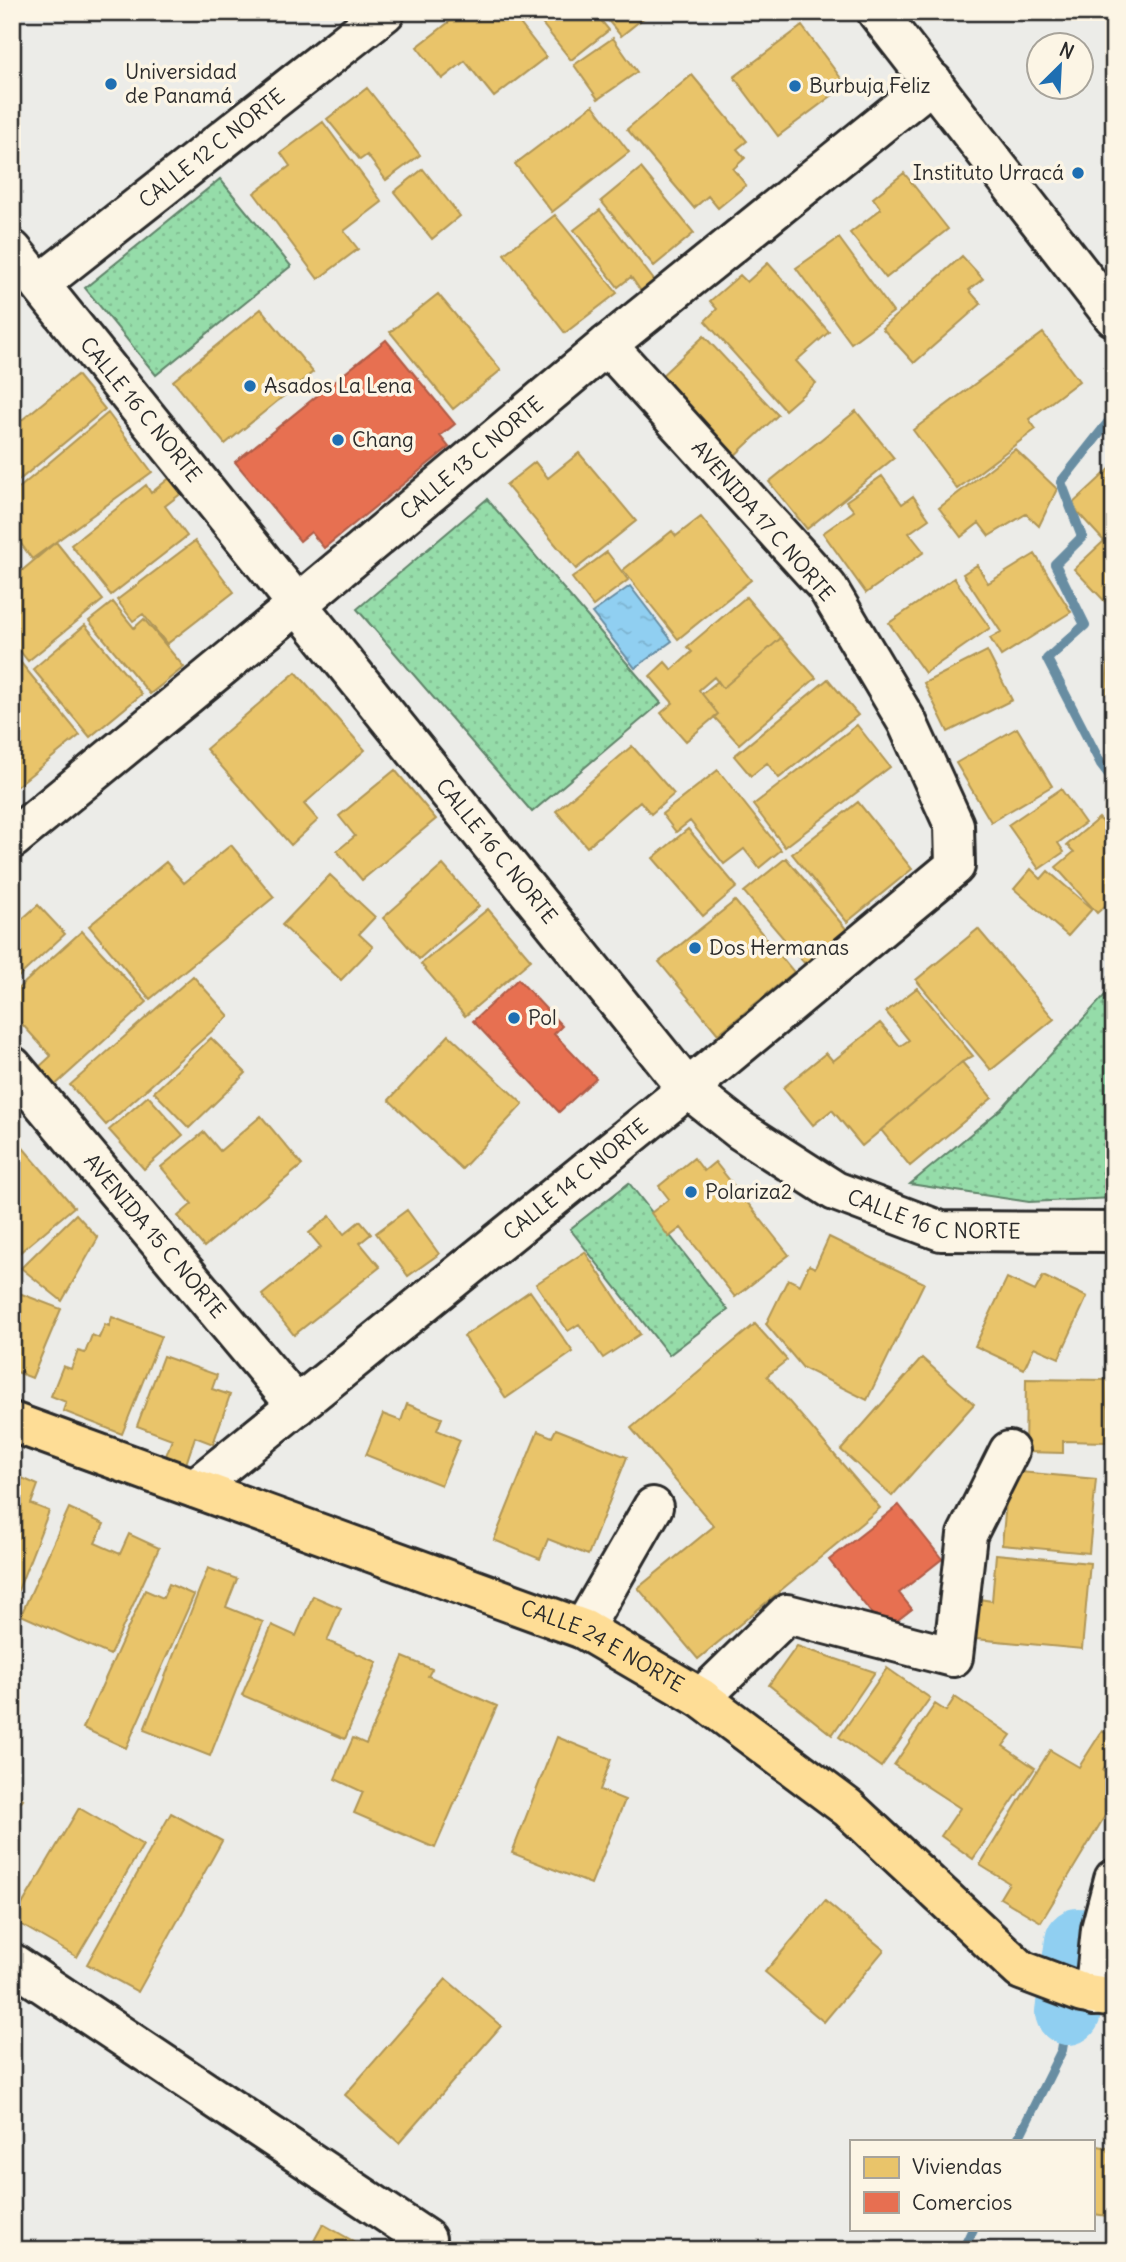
<svg xmlns="http://www.w3.org/2000/svg" width="1126" height="2262" viewBox="0 0 1126 2262" font-family="Delius,sans-serif">
  <defs>
    <pattern id="grass-dots" width="8" height="8" patternUnits="userSpaceOnUse" patternTransform="scale(1.75)"><rect width="8" height="8" fill="#95dca9"/><path d="M2 2h.1M6 6h.1" fill="none" stroke="#81bd92" stroke-width="1.8" stroke-linecap="round"/></pattern>
    <pattern id="water-ripples" width="26" height="14" patternUnits="userSpaceOnUse" patternTransform="scale(1.75)"><rect width="26" height="14" fill="#90cff1"/><path d="M2 4q2-2 4 0t4 0M15 11q2-2 4 0t4 0" fill="none" stroke="#7cb2cf"/></pattern>
  </defs>
  <rect width="100%" height="100%" fill="#ecece8"/>
  <filter id="ink" filterUnits="userSpaceOnUse"><feTurbulence type="fractalNoise" baseFrequency=".0143" numOctaves="2"/><feDisplacementMap in="SourceGraphic" scale="14" xChannelSelector="R" yChannelSelector="G"/><feConvolveMatrix kernelMatrix="1 2 1 2 8 2 1 2 1" color-interpolation-filters="sRGB"/></filter>
  <g filter="url(#ink)">
    <path fill="url(#grass-dots)" stroke="#60846a" stroke-width="2" d="M220 179 291 266 156 375 85 288Z
      M487 499 661 703 532 812 357 609Z
      M1114 985V1198L1029 1202 910 1184 1001 1109Z
      M629 1183 728 1310 669 1355 570 1229Z"/>
    <path fill="url(#water-ripples)" stroke="#688da2" stroke-width="2" d="M630 586 672 641 635 668 592 613Z"/>
    <path fill="#e9c46a" stroke="#b09657" stroke-width="2" d="M462 12H511L546 57 494 97 465 61 442 79 417 47Z
      M533 12H594L609 30 571 60Z
      M601 12H651L621 36Z
      M802 26 846 85 778 136 734 77Z
      M613 38 637 72 598 99 574 65Z
      M692 75 747 141 737 149 745 158 733 169 746 185 718 208 708 196 694 208 627 129Z
      M367 88 420 155 386 180 367 155 360 160 327 119Z
      M593 105 629 152 552 212 515 164Z
      M323 122 382 202 344 231 358 249 318 279 254 193 290 166 281 153Z
      M641 168 694 233 654 266 601 201Z
      M423 169 460 216 432 239 394 192Z
      M904 173 948 229 886 278 850 233 881 209 873 198Z
      M600 210 657 284 643 294 631 277 618 287 574 230Z
      M555 215 617 293 565 333 504 254Z
      M839 238 893 312 851 343 796 268Z
      M962 256 983 279 969 290 981 304 914 363 882 328Z
      M768 263 829 332 796 361 816 383 785 410 705 321 717 309 710 301 740 275 747 282Z
      M438 294 501 370 453 409 390 332Z
      M261 309 313 372 225 444 173 381Z
      M1043 333 1079 381 1029 419 1036 429 957 489 913 430Z
      M704 336 778 415 732 458 658 379Z
      M77 375 105 409 12 486V428Z
      M856 411 894 458 807 529 769 482Z
      M108 413 152 472 32 559 12 531V494Z
      M1015 449 1057 489 1039 526 1026 514 989 536 979 523 961 537 939 508Z
      M579 453 636 521 576 569 506 485 535 462 548 478Z
      M1114 465V611L1074 569 1104 541 1071 505Z
      M882 476 902 504 913 496 929 519 909 533 924 552 866 593 823 533 854 511 846 501Z
      M171 477 183 492 165 506 187 536 111 595 71 545 146 485 151 493Z
      M701 517 751 580 678 639 623 570 672 531 676 536Z
      M195 541 234 592 167 644 143 614 133 621 117 600Z
      M56 542 103 600 28 661 12 641V579Z
      M607 552 628 580 593 606 572 578Z
      M1035 554 1071 612 1001 656 990 638 1001 632 963 574 977 565 988 583Z
      M954 578 990 628 925 673 889 623Z
      M746 597 781 638 723 688 714 677 699 690 718 714 686 741 661 713 673 703 650 676 665 662 672 670 692 652 687 647Z
      M113 602 134 628 144 619 184 667 150 694 89 621Z
      M85 625 142 694 90 737 33 669Z
      M781 638 816 678 739 744 714 717 718 714 702 694 718 681 723 688Z
      M987 651 1012 700 948 732 924 683Z
      M12 652 80 735 12 790Z
      M1108 655H1114V694H1106Z
      M296 672 365 750 304 804 318 820 291 845 206 749Z
      M828 679 858 715 779 778 767 763 751 776 734 756Z
      M857 725 890 767 785 847 753 805Z
      M1017 728 1052 786 991 822 956 763Z
      M632 746 674 794 651 814 640 801 587 847 556 811Z
      M395 770 436 819 362 880 337 851 355 836 339 816Z
      M718 770 781 850 759 868 744 849 724 864 690 821 676 832 662 814Z
      M1061 789 1085 823 1058 843 1064 852 1039 869 1008 825Z
      M858 802 912 869 847 922 792 854Z
      M1099 818 1114 835V898L1097 913 1056 867 1074 852 1067 845Z
      M688 829 737 887 703 916 653 858Z
      M231 845 274 897 150 999 89 926 166 862 184 883Z
      M786 858 847 930 806 965 744 892Z
      M443 865 479 906 419 959 383 918Z
      M1031 869 1041 879 1048 871 1092 909 1068 936 1014 889Z
      M330 875 375 917 359 934 373 947 341 980 282 925Z
      M735 901 794 972 718 1034 659 962Z
      M38 905 65 934 12 983V928Z
      M488 909 531 960 465 1016 421 964Z
      M978 929 1054 1019 991 1070 916 980Z
      M82 931 147 1002 53 1087 37 1069 51 1056 12 1013V994Z
      M193 976 229 1016 106 1125 70 1085Z
      M917 988 973 1056 962 1062 862 1146 832 1110 813 1125 783 1088 826 1053 833 1061 880 1023 900 1046 909 1040 886 1012Z
      M449 1035 523 1104 462 1169 389 1100Z
      M211 1038 246 1073 189 1128 154 1092Z
      M962 1062 992 1098 910 1166 881 1130Z
      M148 1096 183 1135 144 1169 109 1130Z
      M261 1116 302 1165 204 1247 178 1216 192 1204 161 1167 204 1132 220 1151Z
      M12 1135 74 1207 12 1259Z
      M694 1158 704 1171 715 1162 789 1255 735 1297 681 1228 669 1237 651 1213 669 1199 659 1186Z
      M407 1210 439 1254 408 1276 376 1233Z
      M76 1214 98 1238 62 1301 21 1268Z
      M330 1216 344 1234 360 1221 371 1234 360 1243 380 1267 294 1335 262 1295 321 1247 309 1233Z
      M829 1237 924 1283 867 1400 803 1368 766 1324 788 1279 800 1285 809 1265 815 1268Z
      M585 1252 640 1334 603 1358 579 1324 568 1331 536 1284Z
      M1043 1276 1087 1297 1059 1358 1034 1347 1024 1369 975 1346 1007 1278 1035 1291Z
      M530 1291 573 1352 506 1398 464 1336Z
      M19 1293 61 1309 32 1378 12 1370V1299L16 1300Z
      M112 1317 161 1336 122 1434 63 1411 66 1402 51 1396 63 1366 71 1369 78 1351 85 1353 92 1335 99 1338 105 1324 109 1326Z
      M755 1324 787 1360 767 1376 880 1508 698 1659 638 1588 714 1526 631 1428Z
      M163 1356 217 1375 212 1389 230 1395 213 1444 195 1437 186 1464 166 1456 172 1439 137 1426Z
      M922 1358 974 1404 892 1496 841 1450Z
      M1026 1379 1108 1380 1107 1442 1063 1441V1453L1025 1452Z
      M407 1404 442 1418 437 1430 460 1440 441 1485 366 1455 383 1414 401 1421Z
      M556 1429 627 1457 588 1555 548 1539 540 1559 494 1540 538 1431 552 1437Z
      M1009 1471 1096 1479 1089 1553 1002 1545Z
      M13 1474 38 1485 31 1504 49 1511 15 1598 12 1597Z
      M69 1508 104 1524 95 1543 120 1554 129 1534 159 1548 110 1655 21 1615Z
      M996 1554 1090 1563 1082 1649 976 1639 979 1599 992 1601Z
      M208 1568 237 1579 226 1607 263 1622 210 1756 144 1730Z
      M169 1584 194 1595 126 1748 83 1728 145 1590 163 1598Z
      M313 1596 341 1608 327 1641 377 1662 345 1739 242 1695 272 1625 296 1636Z
      M797 1646 875 1672 832 1735 769 1685Z
      M403 1657 432 1669 428 1676 497 1706 435 1848 354 1813 363 1792 335 1779 353 1738 366 1744Z
      M887 1668 930 1698 881 1767 839 1737Z
      M955 1697 1011 1735 1003 1746 1035 1768 973 1859 941 1836 960 1808 894 1765 935 1704 946 1711Z
      M1102 1731 1114 1738V1752L1103 1771 1114 1778V1801L1041 1922 1000 1898 1009 1883 980 1865 1050 1750 1079 1767Z
      M557 1737 611 1759 600 1790 625 1800 591 1884 512 1853Z
      M12 1791 23 1799 12 1812Z
      M79 1808 143 1845 77 1957 13 1920Z
      M171 1813 222 1841 138 1992 87 1964Z
      M825 1901 884 1950 824 2022 765 1972Z
      M446 1979 501 2026 399 2143 345 2095Z
      M1093 2145 1114 2149V2217L1093 2214Z
      M323 2224 369 2250H309Z"/>
    <path fill="#e76f51" stroke="#af5b46" stroke-width="2" d="M386 340 455 424 440 436 449 447 324 548 311 532 300 541 235 462Z
      M518 979 562 1026 554 1034 596 1078 559 1112 473 1021Z
      M899 1505 942 1559 899 1593 912 1609 885 1630 829 1560Z"/>
    <g fill="none" stroke-linecap="round" stroke-linejoin="round">
      <path stroke="#688da2" stroke-width="10" d="M1114 415 1061 482 1082 537 1055 564 1085 625 1047 659 1101 764 1114 781
        M1078 1941 1080 1929 1087 1915
        M1017 2141 1062 2050 1068 2012
        M963 2250 973 2229"/>
      <path stroke="#90cff1" stroke-width="66" d="M1068 2012 1078 1941"/>
      <g stroke="#2b2b2b" stroke-width="44">
        <g id="minor">
          <path d="M877 12 1114 317"/>
          <path id="s1" d="M12 250 687 1088 740 1130 835 1191 941 1231 1114 1232"/>
          <path id="s2" d="M40 284 385 12"/>
          <path id="s3" d="M12 839 298 604 607 345 933 82"/>
          <path id="s4" d="M12 1066 297 1406"/>
          <path id="s5" d="M195 1488 669 1104 955 866 954 825 907 722 827 587 607 345"/>
          <path d="M583 1629 653 1507"/>
          <path d="M701 1698 787 1614 953 1657 967 1535 1009 1451"/>
          <path d="M12 1963 426 2239"/>
          <path d="M1094 1996 1101 1929 1114 1879"/>
        </g>
      </g>
      <g stroke="#2b2b2b" stroke-width="44">
        <g id="major">
          <path id="s6" d="M12 1422 583 1629 701 1698 848 1808 1021 1970 1082 1993 1114 1998"/>
        </g>
      </g>
      <use href="#minor" stroke="#fcf5e5" stroke-width="38"/>
      <use href="#major" stroke="#fedd96" stroke-width="38"/>
    </g>
  </g>
  <g fill="#1f6fb2" stroke="#fcf5e5" stroke-width="2.5">
    <circle cx="111" cy="84" r="7"/>
    <circle cx="795" cy="86" r="7"/>
    <circle cx="1078" cy="173" r="7"/>
    <circle cx="250" cy="386" r="7"/>
    <circle cx="338" cy="440" r="7"/>
    <circle cx="695" cy="948" r="7"/>
    <circle cx="514" cy="1018" r="7"/>
    <circle cx="691" cy="1192" r="7"/>
  </g>
  <g text-anchor="middle" stroke-width="7" stroke-linejoin="round" paint-order="stroke">
    <g font-size="21" fill="#2b2b2b" stroke="#fcf5e5" text-anchor="start">
      <text x="125" y="79">Universidad<tspan x="125" dy="24">de Panamá</tspan></text>
      <text x="809" y="93">Burbuja Feliz</text>
      <text x="1064" y="180" text-anchor="end">Instituto Urracá</text>
      <text x="264" y="393">Asados La Lena</text>
      <text x="352" y="447">Chang</text>
      <text x="709" y="955">Dos Hermanas</text>
      <text x="528" y="1025">Pol</text>
      <text x="705" y="1199">Polariza2</text>
    </g>
    <g font-size="21" fill="#2b2b2b" stroke="#fcf5e5">
      <text dy="7" stroke="none"><textPath href="#s2" startOffset="219">CALLE 12 C NORTE</textPath></text>
      <text dy="7" stroke="none"><textPath href="#s1" startOffset="205">CALLE 16 C NORTE</textPath></text>
      <text dy="7" stroke="none"><textPath href="#s3" startOffset="597">CALLE 13 C NORTE</textPath></text>
      <text transform="translate(763 521) rotate(49)" y="7">AVENIDA 17 C NORTE</text>
      <text dy="7" stroke="none"><textPath href="#s1" startOffset="772">CALLE 16 C NORTE</textPath></text>
      <text dy="7" stroke="none"><textPath href="#s5" startOffset="490">CALLE 14 C NORTE</textPath></text>
      <text dy="7" stroke="none"><textPath href="#s1" startOffset="1360">CALLE 16 C NORTE</textPath></text>
      <text dy="7" stroke="none"><textPath href="#s4" startOffset="222">AVENIDA 15 C NORTE</textPath></text>
      <text dy="7" stroke="none"><textPath href="#s6" startOffset="632">CALLE 24 E NORTE</textPath></text>
    </g>
  </g>
  <rect width="1126" height="2262" fill="none" stroke="#fcf5e5" stroke-width="42"/>
  <rect x="21" y="21" width="1084" height="2220" fill="none" stroke="#2b2b2b" stroke-width="2.5" filter="url(#ink)"/>
  <rect x="850" y="2140" width="245" height="91" fill="#fcf5e5" stroke="#a8a49b" stroke-width="2"/>
  <rect x="864" y="2157" width="35" height="21" fill="#e9c46a" stroke="#a8a49b" stroke-width="2"/>
  <text x="912" y="2174" font-size="21" fill="#2b2b2b">Viviendas</text>
  <rect x="864" y="2192" width="35" height="21" fill="#e76f51" stroke="#a8a49b" stroke-width="2"/>
  <text x="912" y="2210" font-size="21" fill="#2b2b2b">Comercios</text>
  <g transform="translate(1060 66) rotate(24)"><circle r="33" fill="#fcf5e5" stroke="#a8a49b" stroke-width="2"/>
  <path d="M0-5L12 26L0 18L-12 26Z" fill="#1f6fb2"/>
  <text y="-10" font-size="19" font-weight="bold" text-anchor="middle" fill="#2b2b2b">N</text>
  </g>
</svg>
